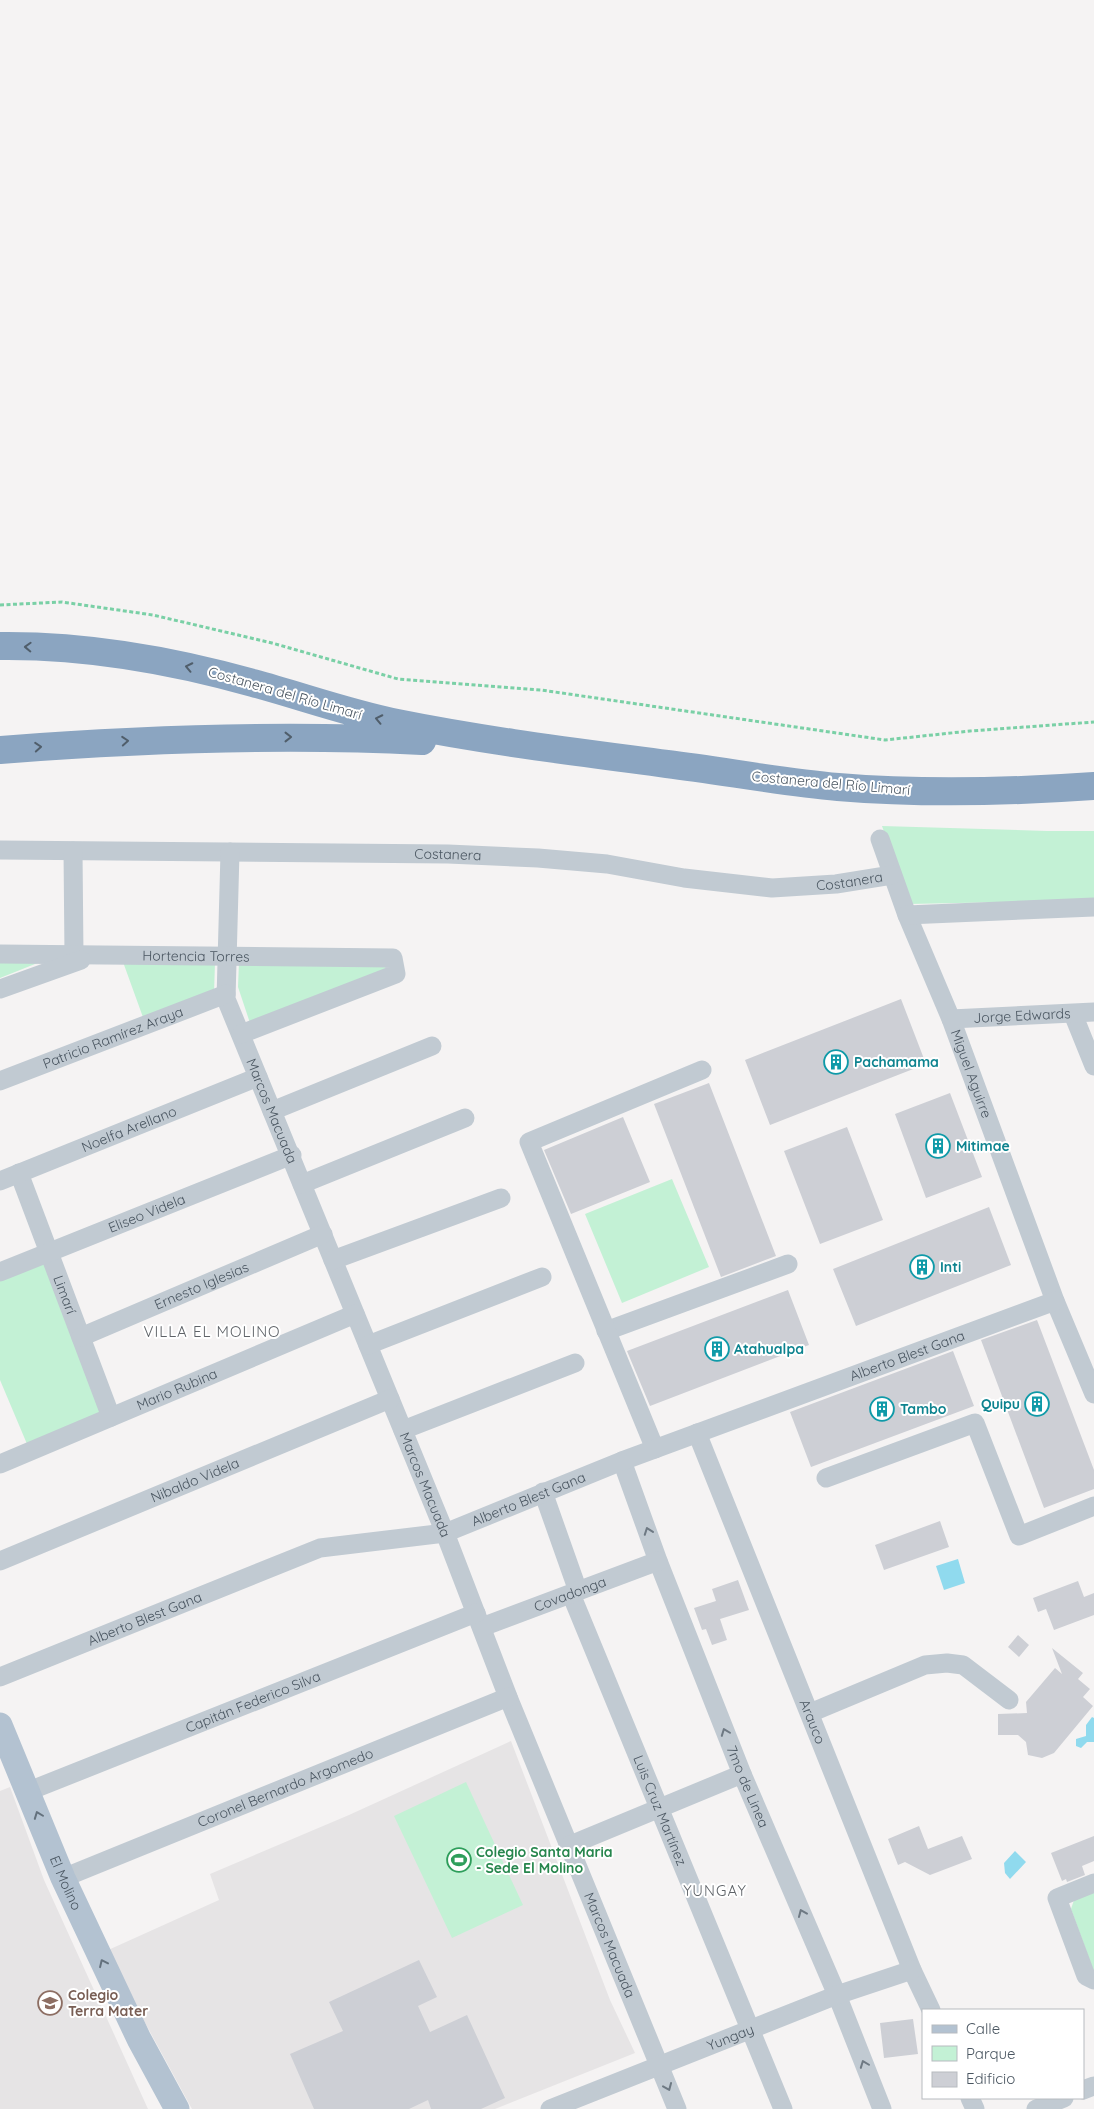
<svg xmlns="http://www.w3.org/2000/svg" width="1094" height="2109" viewBox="0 0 1094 2109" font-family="Quicksand,sans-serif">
  <rect width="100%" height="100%" fill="#f5f3f3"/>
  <path fill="#e6e4e5" d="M511 1741 610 2000 635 2053 495 2109H192L106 1951 219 1900 210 1874 349 1815Z
    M10 1787 44 1880 148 2109H0V1791Z"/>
  <path fill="#c3f1d5" d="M882 826 1047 831H1094V900L909 904Z
    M0 959 45 960 0 978Z
    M123 962H215L214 994 144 1020Z
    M239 962 384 963 387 973 250 1023 238 987Z
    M672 1179 709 1267 622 1303 585 1214Z
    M45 1261 103 1412 27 1444 0 1380V1278Z
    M466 1782 523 1905 452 1938 394 1816Z
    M1094 1889V1972L1071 1909 1075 1897Z"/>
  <path fill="#90daee" d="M958 1559 965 1583 944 1590 936 1566Z
    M1092 1717 1094 1718V1742H1087L1081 1748 1076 1746V1739L1086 1736V1725Z
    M1015 1851 1026 1862 1010 1879 1005 1873 1004 1863Z"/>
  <path fill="#cdcfd5" d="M901 999 926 1064 770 1125 745 1060Z
    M709 1083 776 1256 721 1277 654 1104Z
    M950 1093 982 1177 926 1198 895 1114Z
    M623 1117 650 1182 571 1214 544 1150Z
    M847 1127 883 1220 820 1244 784 1151Z
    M989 1207 1011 1265 856 1326 833 1269Z
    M788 1290 809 1345 650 1406 627 1351Z
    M1037 1320 1094 1470V1489L1044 1508 981 1340Z
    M953 1351 974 1406 811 1467 790 1412Z
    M940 1521 949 1547 884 1570 875 1545Z
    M738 1580 749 1610 720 1619 727 1640 712 1645 706 1629 702 1630 694 1608 716 1601 712 1589Z
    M1078 1581 1084 1597 1094 1593V1615L1054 1630 1046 1609 1038 1612 1033 1598Z
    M1018 1635 1029 1645 1019 1657 1008 1647Z
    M1052 1648 1083 1673 1078 1679 1090 1689 1083 1697 1093 1706 1054 1753 1042 1758 1028 1755 1026 1742 1018 1735H998V1714L1027 1713 1026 1702 1055 1668 1062 1674Z
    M919 1826 928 1849 962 1836 972 1859 930 1875 905 1862 898 1865 888 1839Z
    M1094 1836V1861L1082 1866 1085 1875 1067 1882 1066 1879 1062 1881 1051 1853Z
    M419 1960 437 1997 418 2006 430 2032 467 2015 505 2098 481 2109H431L428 2100 409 2109H314L290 2054 343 2031 329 2002Z
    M913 2019 918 2054 884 2058 880 2023Z"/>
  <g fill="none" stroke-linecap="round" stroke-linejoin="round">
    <path stroke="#7ad0a6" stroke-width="3" stroke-dasharray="4 2.5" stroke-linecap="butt" d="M0 605 62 602 153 615 272 643 398 679 541 690 885 740 970 731 1094 722"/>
    <g stroke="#c1cad2" stroke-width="19">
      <path id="s1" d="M880 839 907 915 951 1019 1055 1301 1094 1394"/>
      <path id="s2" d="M0 850 448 854 538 858 607 864 684 878 772 888 836 884 892 875"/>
      <path d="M73 851 74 956"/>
      <path id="s3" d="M230 852 226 999 445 1533 508 1697 677 2109"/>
      <path d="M907 915 1094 907"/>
      <path id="s4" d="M0 954 393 958 396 974 241 1034"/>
      <path d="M0 989 81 960"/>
      <path d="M1073 1014 1094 1066"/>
      <path id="s5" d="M951 1019 1094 1012"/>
      <path id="s6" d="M0 1081 226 994"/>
      <path d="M272 1111 432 1046"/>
      <path id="s7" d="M19 1173 111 1417"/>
      <path id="s8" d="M0 1181 258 1077"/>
      <path d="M302 1184 465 1118"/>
      <path d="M333 1260 501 1198"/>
      <path id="s9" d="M0 1272 292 1155"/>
      <path d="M606 1331 788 1264"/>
      <path id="s10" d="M81 1337 323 1234"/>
      <path d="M368 1345 542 1277"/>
      <path d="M403 1430 575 1363"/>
      <path id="s11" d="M697 1433 912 1970 931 2010"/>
      <path d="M655 1449 529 1142 702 1070"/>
      <path id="s12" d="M622 1461 658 1561 742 1774 837 1995 882 2109"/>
      <path id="s13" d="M0 1464 355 1314"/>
      <path d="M826 1478 975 1423 1019 1536 1094 1506"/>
      <path d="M543 1492 578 1591"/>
      <path id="s14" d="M0 1561 390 1399"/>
      <path id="s15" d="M571 1594 783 2109"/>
      <path id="s16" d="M482 1627 658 1561"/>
      <path id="s17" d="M0 1677 320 1548 445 1533 622 1461 1055 1301"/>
      <path d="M810 1713 925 1665 947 1663 963 1665 1009 1700"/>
      <path id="s18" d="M29 1791 476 1613"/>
      <path d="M568 1846 742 1774"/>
      <path id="s19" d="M63 1878 508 1697"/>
      <path d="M1094 1883 1057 1898 1086 1976 1094 1980"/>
      <path d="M1083 2090 1094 2086"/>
      <path d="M970 2098 975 2109"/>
      <path id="s20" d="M550 2109 837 1995 912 1970"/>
      <path d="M1036 2109 1064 2098"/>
    </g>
    <path stroke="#b3c2d1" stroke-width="25" id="s21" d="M0 1725 63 1878 139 2039 177 2109"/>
    <path stroke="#8ba5c1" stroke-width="28" d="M0 646C85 645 171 660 253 683 301 696 348 713 397 723 486 741 577 752 667 764 724 771 781 782 838 787 923 794 1009 792 1094 786
      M0 750C141 739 281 734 422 741"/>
  </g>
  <defs><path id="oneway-chevron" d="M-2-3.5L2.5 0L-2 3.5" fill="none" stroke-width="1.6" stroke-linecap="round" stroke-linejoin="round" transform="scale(1.25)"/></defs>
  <g stroke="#505e6b">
    <use href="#oneway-chevron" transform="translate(28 647) rotate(-178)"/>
    <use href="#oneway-chevron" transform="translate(189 667) rotate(-168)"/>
    <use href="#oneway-chevron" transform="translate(379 719) rotate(-168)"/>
    <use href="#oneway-chevron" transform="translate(288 737)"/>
    <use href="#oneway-chevron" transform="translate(125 741) rotate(-4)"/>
    <use href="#oneway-chevron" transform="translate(38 747) rotate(-4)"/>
  </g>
  <g stroke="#6e7983">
    <use href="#oneway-chevron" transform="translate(648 1531) rotate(-110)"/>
    <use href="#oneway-chevron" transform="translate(725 1732) rotate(-111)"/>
    <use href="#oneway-chevron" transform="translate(802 1913) rotate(-113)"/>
    <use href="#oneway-chevron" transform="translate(864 2064) rotate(-111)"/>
    <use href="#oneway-chevron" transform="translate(668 2087) rotate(67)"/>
  </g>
  <g stroke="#64717d">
    <use href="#oneway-chevron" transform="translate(38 1815) rotate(-111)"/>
    <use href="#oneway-chevron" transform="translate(103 1963) rotate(-115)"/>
  </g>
  <defs>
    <g id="building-ring" transform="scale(1.25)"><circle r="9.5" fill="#fff" stroke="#0f9aa8" stroke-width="1.5"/><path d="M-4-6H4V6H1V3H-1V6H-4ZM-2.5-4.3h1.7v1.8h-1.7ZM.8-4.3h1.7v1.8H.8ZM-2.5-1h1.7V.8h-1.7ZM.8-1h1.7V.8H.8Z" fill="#0f9aa8"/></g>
    <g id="stadium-ring" transform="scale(1.25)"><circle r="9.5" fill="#fff" stroke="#2e9e5b" stroke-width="1.5"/><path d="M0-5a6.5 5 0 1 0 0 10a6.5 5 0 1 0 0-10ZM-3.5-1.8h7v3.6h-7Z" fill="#2e9e5b"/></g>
    <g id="school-ring" transform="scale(1.25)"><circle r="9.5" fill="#fff" stroke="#8d6e63" stroke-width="1.5"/><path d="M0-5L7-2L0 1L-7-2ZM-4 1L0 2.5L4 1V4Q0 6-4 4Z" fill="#8d6e63"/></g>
  </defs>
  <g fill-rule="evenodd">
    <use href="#building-ring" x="836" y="1062"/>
    <use href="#building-ring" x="938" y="1146"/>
    <use href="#building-ring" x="922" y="1267"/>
    <use href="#building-ring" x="717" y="1349"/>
    <use href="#building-ring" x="1037" y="1404"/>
    <use href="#building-ring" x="882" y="1409"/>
    <use href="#stadium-ring" x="459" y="1860"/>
    <use href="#school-ring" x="50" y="2003"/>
  </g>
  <g text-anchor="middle" stroke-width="4" stroke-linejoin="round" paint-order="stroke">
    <g font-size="14" fill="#4a5661" stroke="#fff">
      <text transform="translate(285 693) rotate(16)" y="5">Costanera del Río Limarí</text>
      <text transform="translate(831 783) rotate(5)" y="5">Costanera del Río Limarí</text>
      <text dy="5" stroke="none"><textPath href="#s2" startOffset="448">Costanera</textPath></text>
      <text dy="5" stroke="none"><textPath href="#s2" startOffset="852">Costanera</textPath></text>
      <text dy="5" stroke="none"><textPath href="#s4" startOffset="196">Hortencia Torres</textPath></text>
      <text dy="5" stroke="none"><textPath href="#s5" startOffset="71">Jorge Edwards</textPath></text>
      <text dy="5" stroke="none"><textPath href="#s6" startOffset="121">Patricio Ramírez Araya</textPath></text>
      <text dy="5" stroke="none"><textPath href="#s1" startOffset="252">Miguel Aguirre</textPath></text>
      <text dy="5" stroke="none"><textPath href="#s3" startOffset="268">Marcos Macuada</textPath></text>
      <text dy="5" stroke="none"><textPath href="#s8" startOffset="139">Noelfa Arellano</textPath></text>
      <text dy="5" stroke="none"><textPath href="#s9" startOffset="158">Eliseo Videla</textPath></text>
      <text dy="5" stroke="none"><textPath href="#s10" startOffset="131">Ernesto Iglesias</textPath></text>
      <text dy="5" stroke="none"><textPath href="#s7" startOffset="130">Limarí</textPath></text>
      <text dy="5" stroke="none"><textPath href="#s17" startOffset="966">Alberto Blest Gana</textPath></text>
      <text dy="5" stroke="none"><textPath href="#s13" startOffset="192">Mario Rubina</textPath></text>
      <text dy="5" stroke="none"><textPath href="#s14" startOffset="211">Nibaldo Videla</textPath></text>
      <text dy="5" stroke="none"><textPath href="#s3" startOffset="672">Marcos Macuada</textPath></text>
      <text dy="5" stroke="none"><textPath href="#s17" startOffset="561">Alberto Blest Gana</textPath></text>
      <text dy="5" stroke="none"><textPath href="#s16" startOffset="94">Covadonga</textPath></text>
      <text dy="5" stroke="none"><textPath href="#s17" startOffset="156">Alberto Blest Gana</textPath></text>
      <text dy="5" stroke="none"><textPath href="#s18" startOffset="241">Capitán Federico Silva</textPath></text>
      <text dy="5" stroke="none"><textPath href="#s11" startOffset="311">Arauco</textPath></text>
      <text dy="5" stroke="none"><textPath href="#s12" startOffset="349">7mo de Linea</textPath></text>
      <text dy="5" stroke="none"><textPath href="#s19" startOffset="240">Coronel Bernardo Argomedo</textPath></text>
      <text dy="5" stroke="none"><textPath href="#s15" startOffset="234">Luis Cruz Martínez</textPath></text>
      <text dy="5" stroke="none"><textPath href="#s21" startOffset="171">El Molino</textPath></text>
      <text dy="5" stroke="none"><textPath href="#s3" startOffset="1168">Marcos Macuada</textPath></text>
      <text dy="5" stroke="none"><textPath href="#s20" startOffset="194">Yungay</textPath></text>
    </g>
    <g font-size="14" font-weight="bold" fill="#0d838f" stroke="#fff" text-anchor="start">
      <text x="854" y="1067">Pachamama</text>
      <text x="956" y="1151">Mitimae</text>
      <text x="940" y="1272">Inti</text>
      <text x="734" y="1354">Atahualpa</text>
      <text x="1020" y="1409" text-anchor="end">Quipu</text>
      <text x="900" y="1414">Tambo</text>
    </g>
    <g font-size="14" font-weight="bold" fill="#27864d" stroke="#fff" text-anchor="start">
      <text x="476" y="1857">Colegio Santa Maria<tspan x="476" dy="16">- Sede El Molino</tspan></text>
    </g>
    <g font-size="14" font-weight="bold" fill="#785e54" stroke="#fff" text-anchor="start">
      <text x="68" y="2000">Colegio<tspan x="68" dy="16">Terra Mater</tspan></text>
    </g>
    <g font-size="15" letter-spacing="1" fill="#5f6368" stroke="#fff">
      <text x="212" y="1337">VILLA EL MOLINO</text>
      <text x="715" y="1896">YUNGAY</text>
    </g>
  </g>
  <rect x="922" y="2009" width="162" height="90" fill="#ffffff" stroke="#b7bbc0"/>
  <rect x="932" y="2025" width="25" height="8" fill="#b3c2d1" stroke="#b7bbc0"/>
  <text x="966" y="2034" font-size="15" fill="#4a5661">Calle</text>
  <rect x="932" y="2046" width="25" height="15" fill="#c3f1d5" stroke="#b7bbc0"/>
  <text x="966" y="2059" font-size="15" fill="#4a5661">Parque</text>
  <rect x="932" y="2072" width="25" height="15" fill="#cdcfd5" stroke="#b7bbc0"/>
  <text x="966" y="2084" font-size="15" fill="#4a5661">Edificio</text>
</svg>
